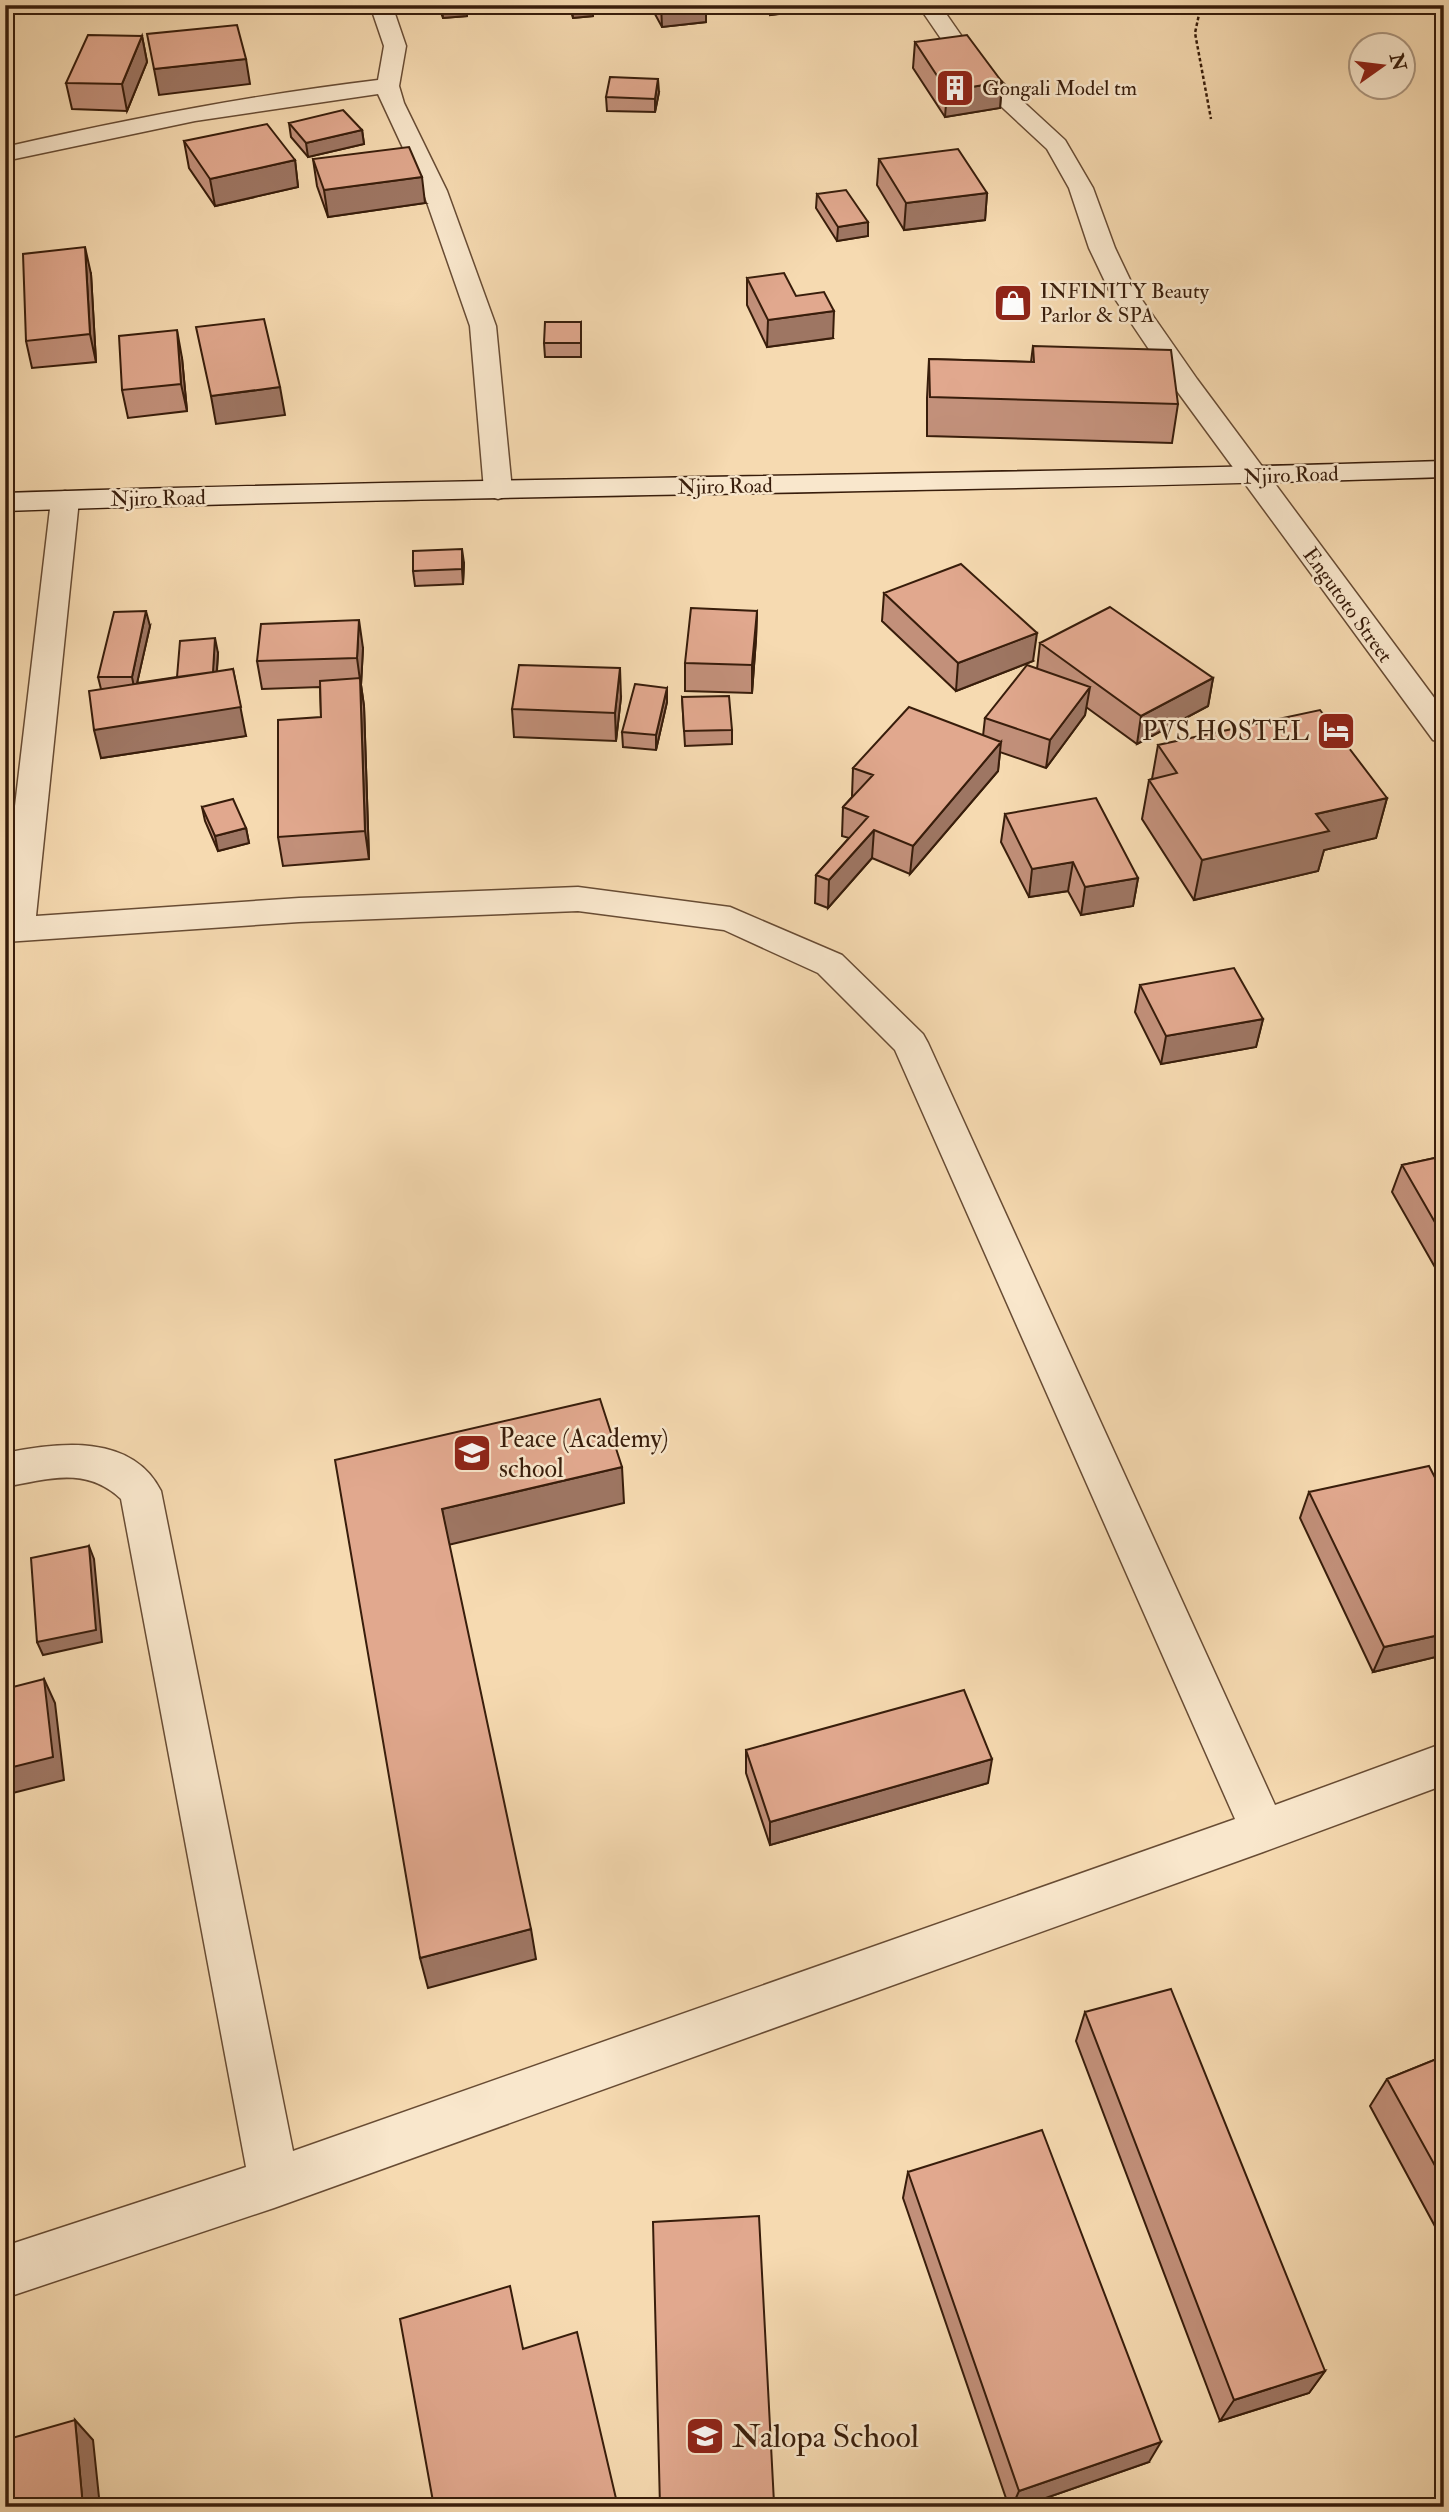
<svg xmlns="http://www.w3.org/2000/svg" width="1449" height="2512" viewBox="0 0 1449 2512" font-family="'IM FELL Double Pica',serif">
  <rect width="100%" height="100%" fill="#f6dab1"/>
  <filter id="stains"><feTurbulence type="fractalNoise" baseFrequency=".00286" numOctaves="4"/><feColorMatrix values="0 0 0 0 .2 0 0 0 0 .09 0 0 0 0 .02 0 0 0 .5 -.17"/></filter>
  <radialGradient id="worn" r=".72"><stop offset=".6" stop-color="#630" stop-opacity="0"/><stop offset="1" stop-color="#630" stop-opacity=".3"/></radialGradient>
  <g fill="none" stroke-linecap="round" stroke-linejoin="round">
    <g stroke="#684c34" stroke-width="3">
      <path id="street" d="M370 5H392L406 46 399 86 404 103 447 191 496 326 512 490 508 496 498 499 488 496 484 490 470 326 423 191 378 94 195 121 5 161V147C128 119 252 95 378 80L384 46Z
        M918 5H940L979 61 1065 140 1093 188 1115 248 1135 290 1197 379 1444 711V743L1433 740 1177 391 1109 290 1089 248 1069 188 1047 149 963 71Z
        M65 491 75 494 79 500 36 916 299 898 578 887 730 907 842 955 923 1034 928 1043 1275 1805 1444 1743V1785L1263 1852 274 2208 5 2298V2246L246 2167 121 1499C86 1466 48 1479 5 1487V1453C58 1442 132 1433 161 1491L293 2151 1235 1819 895 1050 818 973 724 930 578 911 299 922 5 942V891L51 500 55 494Z"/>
    </g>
    <g stroke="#381d0b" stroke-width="3">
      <path id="secondary" d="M1444 461V477C964 493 485 494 5 511V493C485 477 964 476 1444 461Z"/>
    </g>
    <path stroke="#381d0b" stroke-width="2.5" stroke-dasharray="3.5 2.5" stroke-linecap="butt" d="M1201 5 1195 33 1211 119"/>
    <use href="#street" fill="#f9e7cc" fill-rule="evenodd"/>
    <use href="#secondary" fill="#f9e7cc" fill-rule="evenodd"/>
  </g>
  <path fill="#c2907a" stroke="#381d0b" stroke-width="2" d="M438 5H466L467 16 443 18Z
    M569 5H592L593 16 573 18Z
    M650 5H706V22L662 27Z
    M764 5H853L770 15Z
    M142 36 147 62 127 111 72 109 66 83Z
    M915 42 1002 82 1000 108 945 117 913 68Z
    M659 92 655 112 607 111 606 97Z
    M289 123 362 130 364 144 308 157 291 137Z
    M184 141 295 160 298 187 215 206 189 168Z
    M313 159 425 203 328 217 317 186Z
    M879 159 987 193 985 220 904 230 877 185Z
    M817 194 868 222V236L837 241 816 208Z
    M91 274 96 362 32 368 26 341Z
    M747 278 796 296 833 338 767 347 747 305Z
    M581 322V357H545L544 343Z
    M1033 346 1178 404 1172 443 927 436V398L929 359 1031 362Z
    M182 358 187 411 128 418 122 390Z
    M464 563 463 584 415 586 413 571Z
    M884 593 1033 661 956 691 882 621Z
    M757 611 756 639 752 693 685 691V663Z
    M150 626 137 683 177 677 218 653 217 671 246 736 101 758V689L98 677Z
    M1040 643 1213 678 1208 706 1137 744 1086 707 1085 715 1046 768 1000 752 998 771 910 874 872 858 828 908 815 903 816 875 849 838 842 836 843 807 853 796H852L853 768 983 736 985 718 1037 669Z
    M363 648 361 685 364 706 369 859 283 866 278 837 321 717 320 687 262 689 257 661Z
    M667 688V702L656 750 623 747 622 732Z
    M621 697 616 741 514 737 512 709Z
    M682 697 732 730V744L685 746Z
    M1158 745 1387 798 1376 838 1324 850 1318 871 1194 900 1142 819 1149 780 1152 779Z
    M202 807 246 828 249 843 218 851 205 821Z
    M1005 814 1138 878 1133 906 1081 915 1068 891 1029 897 1001 842Z
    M1140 985 1263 1019 1256 1047 1161 1064 1135 1012Z
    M1444 1156V1283L1392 1192 1402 1165Z
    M1309 1492 1444 1655 1373 1672 1300 1518Z
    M746 1750 988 1783 770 1845 746 1773Z
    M1085 2012 1325 2371 1309 2393 1220 2421 1076 2041Z
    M1444 2056V2243L1370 2106 1387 2079Z
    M908 2172 1149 2462 1020 2507H1009L903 2198Z
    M774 2503V2507H660Z"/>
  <path fill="#9e7663" stroke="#381d0b" stroke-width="2" d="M442 5H466L467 16 443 18Z
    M572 5H592L593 16 573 18Z
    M661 5H706V22L662 27Z
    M770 5H853L770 15Z
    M142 36 147 62 127 111 122 84Z
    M246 59 250 84 159 95 154 69Z
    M658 79 659 92 655 112V99Z
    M1002 82 1000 108 945 117 947 91Z
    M362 130 364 144 308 157 306 143Z
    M295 160 298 187 215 206 210 179Z
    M422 177 425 203 328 217 324 190Z
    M987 193 985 220 904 230 906 203Z
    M868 222V236L837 241 838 227Z
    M85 247 91 274 96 362 90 334Z
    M834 311 833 338 767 347 768 320Z
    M177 330 182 358 187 411 181 384Z
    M280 387 285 415 216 424 211 396Z
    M462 549 464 563 463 584 462 569Z
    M146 611 150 626 135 692 132 677Z
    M757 611 756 639 752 693V665Z
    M359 620 363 648 361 685 364 706 369 859 365 831 360 680 357 658Z
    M1037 633 1033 661 956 691 958 663Z
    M215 638 218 653 215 695 212 680Z
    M620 668 621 697 616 741 615 713Z
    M233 669 246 736 101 758 94 730Z
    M1213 678 1208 706 1137 744 1141 716Z
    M1090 687 1085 715 1046 768 1050 740Z
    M667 688V702L656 750V735Z
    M1001 742 998 771 910 874 913 846Z
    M1387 798 1376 838 1324 850 1318 871 1194 900 1202 860 1316 814Z
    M246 828 249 843 218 851 215 836Z
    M874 830 872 858 828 908 829 880Z
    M1073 862 1068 891 1029 897 1032 869Z
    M1138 878 1133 906 1081 915 1085 887Z
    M1263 1019 1256 1047 1161 1064 1166 1036Z
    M622 1467 624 1503 448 1545 442 1509Z
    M89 1546 94 1559 102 1642 43 1655 37 1642Z
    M1444 1634V1655L1373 1672 1384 1647Z
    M44 1679 55 1703 64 1780 5 1795V1769Z
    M992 1759 988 1783 770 1845V1822Z
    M531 1929 536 1959 428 1988 420 1958Z
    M1325 2371 1309 2393 1220 2421 1234 2400Z
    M75 2420 93 2440 100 2507H83Z
    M1161 2442 1149 2462 1020 2507H1012L1019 2491Z"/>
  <path fill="#e1a88e" stroke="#381d0b" stroke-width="2" d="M237 25 246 59 154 69 147 34Z
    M88 35 142 36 122 84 66 83Z
    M967 35 1002 82 947 91 915 42Z
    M610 77 658 79 655 99 606 97Z
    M343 110 362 130 306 143 289 123Z
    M267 124 295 160 210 179 184 141Z
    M409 147 422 177 324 190 313 159Z
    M958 149 987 193 906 203 879 159Z
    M846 190 868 222 838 227 817 194Z
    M85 247 90 334 26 341 23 254Z
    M784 273 796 296 824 292 834 311 768 320 747 278Z
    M264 319 280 387 211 396 196 327Z
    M545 322H581V343H544Z
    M177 330 181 384 122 390 119 336Z
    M1033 346 1171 350 1178 404 930 397 929 359 1034 362Z
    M462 549V569L413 571V551Z
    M961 564 1037 633 958 663 884 593Z
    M1110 607 1213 678 1141 716 1040 643Z
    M691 608 757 611 752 665 685 663Z
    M146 611 132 677H98L114 612Z
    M359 620 357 658 257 661 261 624Z
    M215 638 213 672 177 677 180 641Z
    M519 665 620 668 615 713 512 709Z
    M1027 665 1090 687 1050 740 985 718Z
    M233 669 241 707 94 730 89 691Z
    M360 678 365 831 278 837V720L321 717 320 681Z
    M635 684 667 688 656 735 622 732Z
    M729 696 732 730 684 731 682 697Z
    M909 707 1001 742 913 846 874 830 829 880 816 875 868 817 843 807 873 775 853 768Z
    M1320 710 1387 798 1316 814 1329 831 1202 860 1149 780 1177 773 1158 745Z
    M1096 798 1138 878 1085 887 1073 862 1032 869 1005 814Z
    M233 799 246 828 215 836 202 807Z
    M1234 968 1263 1019 1166 1036 1140 985Z
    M1444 1156V1238L1402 1165Z
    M600 1399 622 1467 442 1509 531 1929 420 1958 335 1460Z
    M1429 1466 1444 1495V1634L1384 1647 1309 1492Z
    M89 1546 96 1630 37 1642 31 1558Z
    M44 1679 53 1757 5 1769V1689Z
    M964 1690 992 1759 770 1822 746 1750Z
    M1171 1989 1325 2371 1234 2400 1085 2012Z
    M1444 2056V2182L1387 2079Z
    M1042 2130 1161 2442 1019 2491 908 2172Z
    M759 2216 774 2503 710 2507H660L653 2222Z
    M510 2286 523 2349 577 2332 618 2507H434L400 2319Z
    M75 2420 83 2507H5V2440Z"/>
  <defs>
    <g id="building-square" transform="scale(2.0125)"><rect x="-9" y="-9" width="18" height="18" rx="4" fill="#8f2418" stroke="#f9e7cc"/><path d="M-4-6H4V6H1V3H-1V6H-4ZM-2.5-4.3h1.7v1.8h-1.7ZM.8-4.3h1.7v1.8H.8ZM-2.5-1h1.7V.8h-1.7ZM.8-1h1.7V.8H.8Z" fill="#fff"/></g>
    <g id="shop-square" transform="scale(2.0125)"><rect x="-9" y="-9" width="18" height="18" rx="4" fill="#8f2418" stroke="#f9e7cc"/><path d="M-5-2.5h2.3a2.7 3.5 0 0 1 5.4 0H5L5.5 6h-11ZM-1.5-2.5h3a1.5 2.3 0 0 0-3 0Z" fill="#fff"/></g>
    <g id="hotel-square" transform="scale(2.0125)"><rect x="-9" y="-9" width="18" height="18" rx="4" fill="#8f2418" stroke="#f9e7cc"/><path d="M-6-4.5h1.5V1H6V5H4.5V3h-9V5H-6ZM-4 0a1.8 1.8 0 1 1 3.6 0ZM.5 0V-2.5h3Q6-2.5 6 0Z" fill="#fff"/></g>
    <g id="school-square" transform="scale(2.0125)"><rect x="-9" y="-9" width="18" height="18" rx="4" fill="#8f2418" stroke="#f9e7cc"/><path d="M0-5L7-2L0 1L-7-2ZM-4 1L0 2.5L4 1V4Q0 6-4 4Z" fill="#fff"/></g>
  </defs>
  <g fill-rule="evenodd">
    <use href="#building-square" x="955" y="88"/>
    <use href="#shop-square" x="1013" y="303"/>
    <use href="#hotel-square" x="1336" y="731"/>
    <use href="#school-square" x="472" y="1453"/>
    <use href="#school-square" x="705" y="2436"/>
  </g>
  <g text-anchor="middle" stroke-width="5" stroke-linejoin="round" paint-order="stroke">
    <g font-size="21" fill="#381d0b" stroke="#f9e7cc" text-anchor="start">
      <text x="982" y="95">Gongali Model tm</text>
      <text x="1040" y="298">INFINITY Beauty<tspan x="1040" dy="24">Parlor &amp; SPA</tspan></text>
    </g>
    <g font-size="21" fill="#381d0b" stroke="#f9e7cc">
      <text transform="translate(1291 475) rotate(-2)" y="7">Njiro Road</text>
      <text transform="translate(725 486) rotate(-1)" y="7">Njiro Road</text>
      <text transform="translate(158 498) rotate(-1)" y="7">Njiro Road</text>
      <text transform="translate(1348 605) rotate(54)" y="7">Engutoto Street</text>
    </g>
    <g font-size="26" fill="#381d0b" stroke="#f9e7cc" text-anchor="end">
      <text x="1309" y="740">PVS HOSTEL</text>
      <text x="499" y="1447" text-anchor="start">Peace (Academy)<tspan x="499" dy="30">school</tspan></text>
    </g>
    <g font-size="32" fill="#381d0b" stroke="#f9e7cc" text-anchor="start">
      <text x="732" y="2447">Nalopa School</text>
    </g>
  </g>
  <rect width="1449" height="2512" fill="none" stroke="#f6dab1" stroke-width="28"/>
  <rect x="7" y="7" width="1435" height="2498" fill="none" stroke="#381d0b" stroke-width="3.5"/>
  <rect x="14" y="14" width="1421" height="2484" fill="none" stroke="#381d0b" stroke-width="2"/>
  <g transform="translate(1382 66) rotate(76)"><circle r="33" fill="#f9e7cc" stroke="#ac967f" stroke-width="2"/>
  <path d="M0-5L12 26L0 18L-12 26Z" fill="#8f2418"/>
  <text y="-10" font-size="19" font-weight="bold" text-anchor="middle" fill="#381d0b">N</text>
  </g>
  <rect width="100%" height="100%" filter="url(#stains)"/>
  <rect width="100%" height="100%" fill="url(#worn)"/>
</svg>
